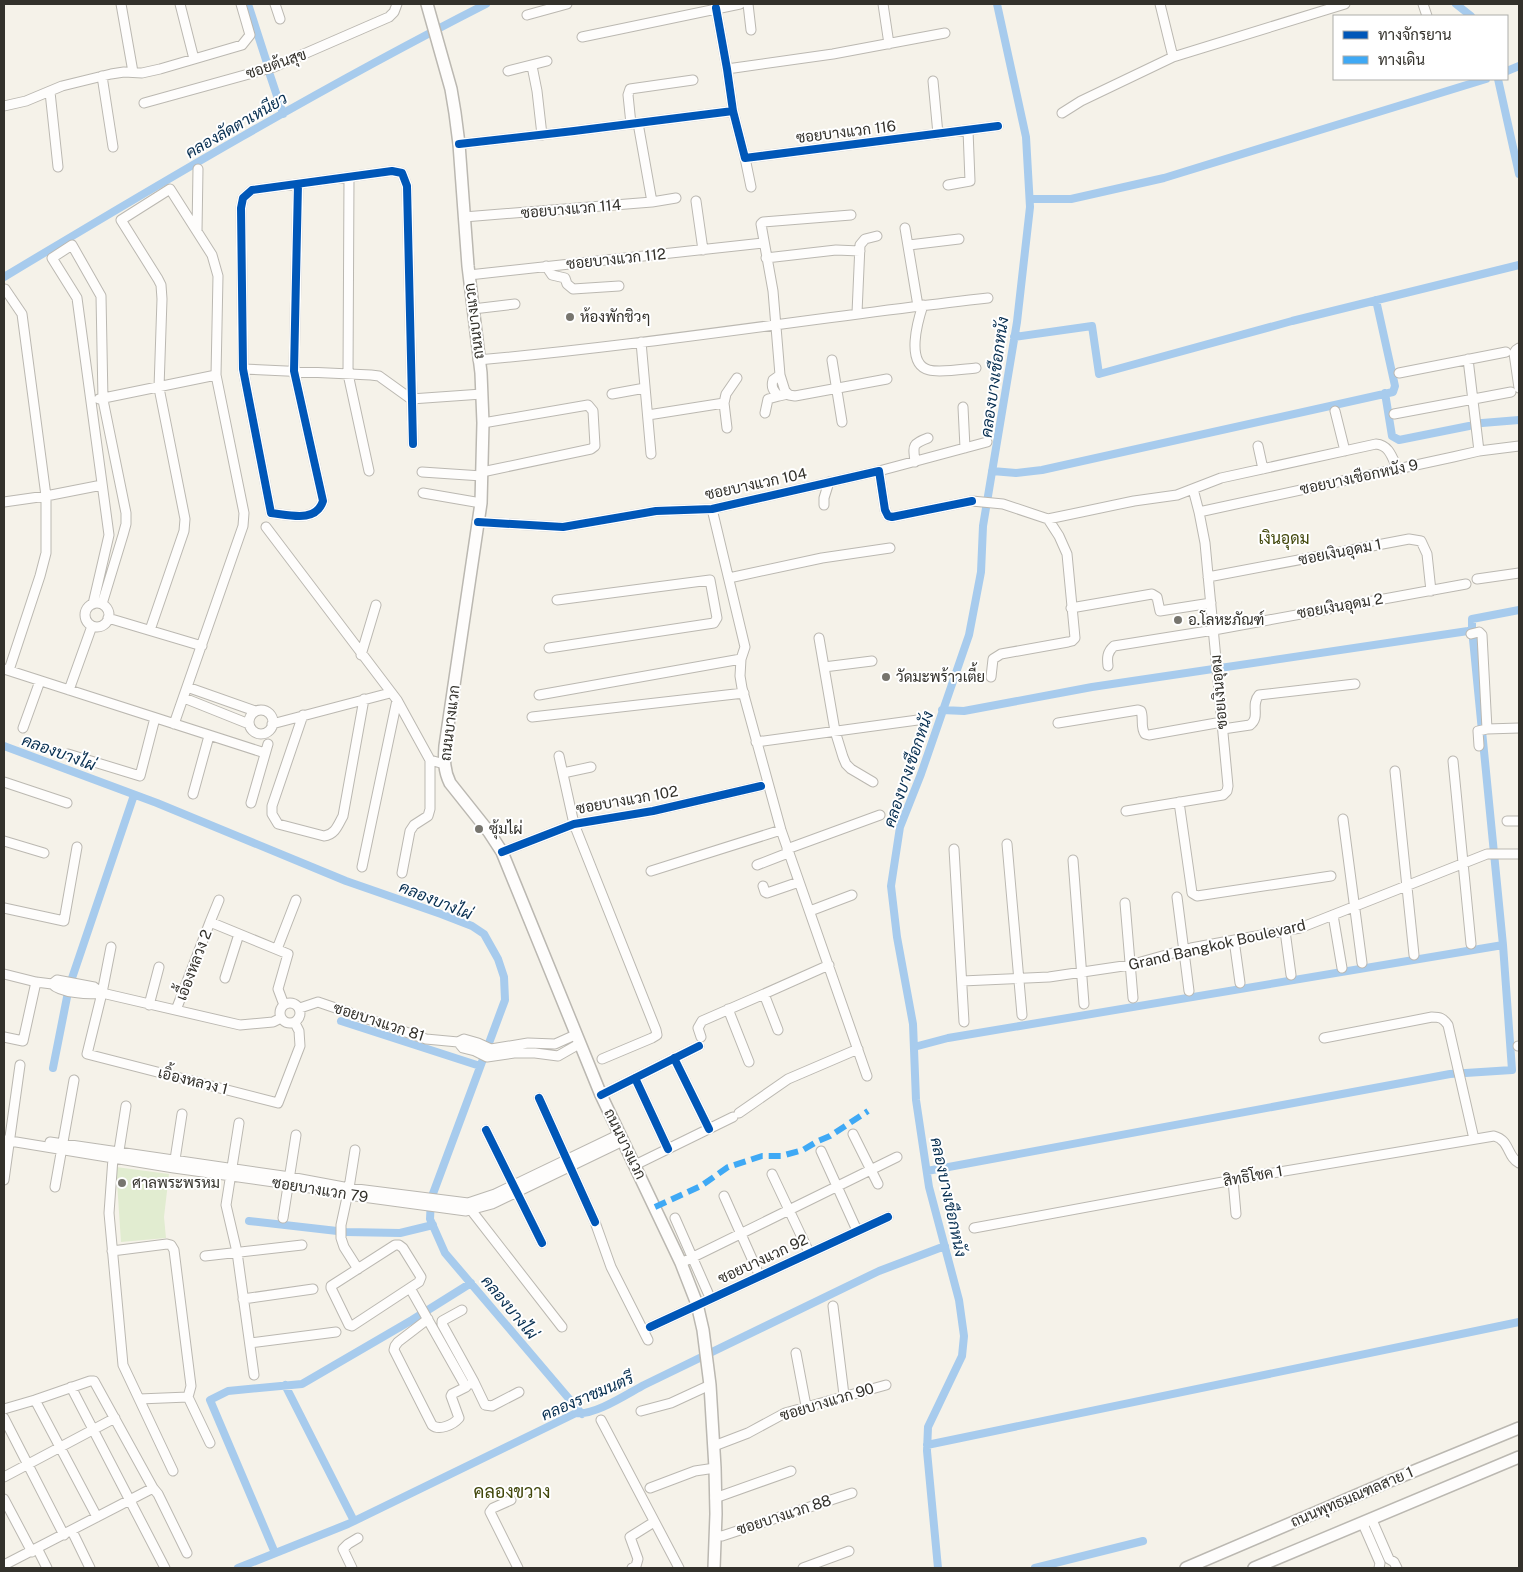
<svg xmlns="http://www.w3.org/2000/svg" width="1523" height="1572" viewBox="0 0 1523 1572" font-family="'Public Sans',Sarabun,sans-serif">
  <rect width="100%" height="100%" fill="#f5f2e9"/>
  <path fill="#e1ecd0" d="M116 1167 169 1174 164 1217 166 1238 121 1242Z"/>
  <g fill="none" stroke-linecap="round" stroke-linejoin="round">
    <path stroke="#a7cbed" stroke-width="8" d="M248 4 267 63
      M1456 4 1471 16
      M1507 71 1519 66
      M270 75 283 114
      M1498 79 1519 174
      M1030 199H1071L1164 178 1486 79
      M4 277C162 182 321 88 486 4
      M1014 337 1092 326 1099 374 1292 321 1519 265
      M1385 393 1392 436 1399 440 1469 426
      M1482 423 1519 420
      M992 471 1016 473 1042 470 1393 392 1395 386 1376 300
      M942 710 964 711 1092 687 1468 631 1472 629V619L1519 610
      M4 746 157 803 346 881 441 914 472 926 484 934 498 959 504 977 505 1000 431 1199 430 1219 445 1253 582 1414
      M341 1021 480 1066
      M914 1047 948 1038 1503 945
      M53 1068 69 987 134 795
      M927 1171 1450 1074 1512 1070 1503 945 1472 629
      M249 1221 346 1232 400 1233 433 1225
      M285 1385 354 1521
      M927 1445 1519 1322
      M275 1553 210 1400 228 1391 302 1384 412 1320 471 1283
      M238 1568 348 1524 576 1413C594 1416 627 1394 644 1385L879 1271 945 1246
      M938 1568 927 1451 928 1427 962 1356 964 1336 959 1300 929 1187 916 1100 913 1024 897 937 891 886 900 827 921 774 969 635 981 572 983 526 1017 322 1030 207 1026 137 997 4
      M1035 1568 1143 1541"/>
    <g stroke="#bbb8b1" stroke-width="11">
      <path id="minor" d="M121 4 133 72
        M180 4 194 59
        M275 4 280 19
        M748 4 751 30
        M883 4 889 44
        M1160 4 1173 57 1345 4
        M1423 4 1427 16
        M716 8 727 69 733 111 745 158 751 187
        M527 15 567 4
        M582 37 740 4
        M532 66 537 91 542 135
        M727 69 833 54 945 33
        M508 71 547 61
        M102 76 113 147
        M933 81 938 134
        M50 92 58 167
        M144 103 274 67 389 17 394 12 397 4
        M4 106 26 101 62 86 111 74 124 72 142 73 160 69 242 45 250 35 241 4
        M1062 113 1081 101 1173 57
        M638 123 652 202
        M631 124 628 95 630 89 693 80
        M459 144 574 131 733 111
        M745 158 998 126
        M349 177 348 374 369 471
        M298 184 294 371 323 501C316 523 290 515 271 513L243 369 241 208 243 198 252 190 392 171 402 173 407 186 413 444
        M948 185 970 181 968 130
        M696 201 703 250
        M851 215 763 222 761 224 773 291 780 375 785 391 789 395 795 396 887 379
        M464 217 652 202 676 198
        M905 228 918 306
        M197 231 198 169
        M909 245 959 239
        M766 258 836 250 860 251
        M546 266 552 275 565 278 567 284 573 289 619 286
        M469 275 763 243
        M4 290 5 289 22 314 46 496V553L40 576 9 670
        M923 305C918 320 905 364 929 370 940 373 964 369 976 368
        M473 309 515 304
        M857 313 860 245 865 239 877 236
        M641 342 651 454
        M1519 348 1516 350 1514 353 1519 388
        M1468 359 1479 451
        M478 360C649 345 818 317 988 298
        M832 360 842 422
        M243 369 371 375 379 376 411 399 482 394
        M1399 373 1506 352
        M780 375 773 380C771 387 773 391 779 396L788 394
        M612 394 645 388
        M99 399 216 375
        M724 403 727 428
        M963 407 965 448
        M1335 411 1345 451
        M765 413 768 399 779 396
        M1394 414 1511 392
        M648 415 724 403 726 394 737 378
        M1258 446 1263 469
        M915 462C913 445 912 444 928 438
        M879 471 885 510 888 516 892 517 972 501 1003 504 1048 519 1134 501 1177 495 1221 478 1376 444C1389 445 1392 457 1397 468
        M422 472 482 476
        M482 472 591 449 595 446 593 411 588 405 483 423
        M423 493 481 503
        M4 502 46 496 102 485
        M824 505V498L829 482
        M712 509 745 647 741 659 740 676 742 688 781 830 867 1076
        M1199 512 1453 457 1479 451 1519 446
        M478 522 563 527 656 511 712 509 879 471 987 442
        M266 527 397 700 430 760 444 764
        M1208 577 1409 539 1421 541 1427 554 1431 591
        M729 578 822 558 890 548
        M1477 579 1519 573
        M85 615a12 12 0 1 1 24 0a12 12 0 1 1-24 0Z
        M93 604 109 535 77 298 52 258 72 245 101 296 103 400 126 513V524L123 535 102 604
        M1071 608 1152 594 1157 597 1160 611 1211 603
        M108 618 202 646
        M150 630 184 531 185 519 159 388 162 299 161 285 158 279 121 220 170 189 212 255 218 276 216 375 244 513 243 526 174 724
        M1471 634 1479 632 1482 635 1487 729 1519 728
        M819 638 835 731 843 757 846 764 851 769 873 782
        M549 648 714 623 717 618 710 580 557 600
        M361 655 376 605
        M1108 666C1107 658 1107 652 1114 646L1214 630 1466 584
        M824 667 872 661
        M4 669 265 753
        M991 677 993 659 1001 654 1068 642 1072 641 1075 638 1067 554 1059 536 1048 519
        M187 687 255 711
        M69 690 92 626
        M539 695 741 659
        M184 698 249 724
        M249 722a12 12 0 1 1 24 0a12 12 0 1 1-24 0Z
        M303 715 272 806V814L278 824 324 836C335 835 338 825 343 816L364 699
        M532 717 744 693
        M1058 723 1138 710 1141 711C1144 719 1140 727 1145 734L1149 735 1222 722
        M272 724 390 693
        M23 728 40 681
        M1223 729 1250 725C1261 717 1250 705 1259 695L1355 684
        M756 742 925 719
        M1479 746 1478 731 1487 729
        M68 754 140 776 155 718
        M559 756 574 824 656 1030 657 1035 652 1038 602 1059
        M1453 761 1471 944
        M1395 771 1414 955
        M563 773 591 767
        M4 782 67 803
        M193 794 209 736
        M1179 802 1192 893 1197 896 1331 876
        M251 803 268 744
        M1126 811 1223 795 1227 791 1228 786 1205 543 1199 512 1193 489
        M1343 819 1362 963
        M1507 821H1519
        M4 841 44 853
        M1007 844 1022 1015
        M787 849 880 815
        M954 849 964 1022
        M502 852 574 824 653 811 761 786
        M1073 860 1084 1004
        M757 865 788 853
        M362 867 397 700
        M651 871 781 830
        M402 873 410 831 414 825 428 816 430 809V760
        M763 886 765 892 767 893 799 882
        M1177 897 1189 991
        M1125 903 1133 998
        M4 908 64 921 77 847
        M810 911 852 895
        M1333 915 1342 968
        M210 922 219 900
        M1285 931 1291 975
        M1234 940 1240 983
        M111 947 102 993 87 1054 278 1103 300 1046 299 1031 295 1023
        M277 949 296 900
        M4 974 36 982 52 984 57 980 94 987 102 993 240 1025 273 1022 281 1018
        M225 978 239 934
        M962 981 1049 977 1130 965 1191 948 1300 928 1487 854H1519
        M52 984C61 993 89 995 102 993
        M280 1013a10 10 0 1 1 20 0a10 10 0 1 1-20 0Z
        M149 1005 159 967
        M300 1008 318 1002 426 1039 458 1042 464 1039 478 1043 491 1049 528 1043 555 1044 575 1035
        M728 1009 749 1062
        M176 1010 210 922 288 954 278 989 284 1005
        M778 1030 764 994 829 965
        M4 1037 23 1041 36 982
        M701 1037 698 1028 702 1021 764 994
        M1324 1038 1432 1017C1440 1017 1443 1018 1448 1025L1474 1139
        M458 1042 463 1048 475 1051 487 1057 514 1053H535L558 1056 579 1044
        M1518 1046H1519
        M674 1058 709 1129
        M635 1078 668 1149
        M601 1095 699 1046
        M539 1098 595 1222 611 1267 648 1340
        M739 1113 788 1079 858 1049
        M239 1123 226 1205 237 1252 254 1375
        M486 1130 542 1243
        M853 1134 878 1184
        M4 1140 174 1168 288 1184 348 1195 466 1211 492 1204 623 1141
        M50 1142 290 1177 349 1188 468 1203 495 1194 620 1134
        M355 1150 349 1188 341 1225V1238L344 1247 358 1269
        M821 1151 855 1226
        M118 1157 126 1106
        M113 1158 109 1213 123 1365 173 1471
        M635 1165 733 1117
        M174 1166 182 1114
        M772 1174 807 1248
        M4 1180 20 1065
        M1233 1180 1236 1214
        M55 1187 74 1080
        M724 1196 757 1270
        M471 1210 562 1327
        M283 1218 296 1135
        M675 1218 708 1293
        M974 1228 1255 1176 1494 1136C1510 1140 1507 1157 1519 1163
        M395 1245H399L403 1248 421 1277 419 1282 352 1326 349 1325 331 1288V1286Z
        M112 1251 167 1244 171 1245 174 1250 191 1386 188 1397 139 1399
        M205 1256 302 1245
        M681 1263 897 1157
        M410 1288 466 1387 452 1394 451 1396 459 1418C453 1425 439 1431 432 1425L394 1350 395 1346 398 1342 428 1319
        M243 1299 313 1289
        M833 1306 844 1395
        M462 1310 442 1321V1324L474 1382
        M650 1327 888 1217
        M250 1343 336 1332
        M796 1353 806 1406
        M471 1384 474 1382 485 1405 492 1406 519 1392
        M71 1387 165 1568
        M188 1397 210 1443
        M35 1400 97 1517
        M4 1409 35 1400 90 1381H94L153 1488 158 1494 187 1553
        M641 1411 671 1403 710 1385
        M4 1418 64 1535
        M601 1420 679 1568
        M714 1446 748 1433 785 1413 886 1385
        M4 1477 115 1418
        M650 1488 695 1471 715 1468
        M715 1498 791 1471
        M4 1499 32 1552
        M511 1500 493 1508 490 1512 518 1568
        M1372 1520 1389 1559 1394 1562 1397 1568
        M1363 1524 1380 1563 1379 1568
        M72 1531 90 1568
        M715 1535 722 1536 852 1493
        M37 1548 47 1568
        M4 1565 153 1488
        M352 1568 343 1549 348 1544 358 1538
        M632 1568 636 1566 638 1559 630 1537 654 1522
        M803 1568 849 1551"/>
    </g>
    <g stroke="#bbb8b1" stroke-width="14">
      <path id="major" d="M427 4 451 89 455 113 459 144 468 266 481 373 483 423 481 503 445 746C444 760 444 771 450 783L489 832 502 852 601 1095 681 1263 697 1304 703 1330 710 1385 715 1468 716 1514 714 1568
        M1186 1568 1385 1483 1519 1428
        M1254 1568 1519 1457"/>
    </g>
    <use href="#minor" stroke="#fefdfc" stroke-width="9"/>
    <use href="#major" stroke="#fefdfc" stroke-width="11"/>
    <path stroke="#3fa9f5" stroke-width="6" stroke-dasharray="12 6" stroke-linecap="butt" d="M655 1207 701 1186 728 1167 762 1156H781L803 1150 818 1141 830 1136 868 1111"/>
    <g stroke="#fff" stroke-width="11">
      <path id="cycleway" d="M716 8 727 69 733 111 745 158 998 126
        M459 144 574 131 733 111
        M298 184 294 371 323 501C316 523 290 515 271 513L243 369 241 208 243 198 252 190 392 171 402 173 407 186 413 444
        M478 522 563 527 656 511 712 509 879 471 885 510 888 516 892 517 972 501
        M502 852 574 824 653 811 761 786
        M674 1058 709 1129
        M635 1078 668 1149
        M601 1095 699 1046
        M539 1098 595 1222
        M486 1130 542 1243
        M650 1327 888 1217"/>
    </g>
    <use href="#cycleway" stroke="#0057b8" stroke-width="8"/>
  </g>
  <g fill="#77756e" stroke="#fff" stroke-width="2">
    <circle cx="570" cy="317" r="5"/>
    <circle cx="1178" cy="620" r="5"/>
    <circle cx="886" cy="677" r="5"/>
    <circle cx="479" cy="829" r="5"/>
    <circle cx="122" cy="1183" r="5"/>
  </g>
  <g text-anchor="middle" stroke-width="4" stroke-linejoin="round" paint-order="stroke">
    <g font-size="15" fill="#33312b" stroke="#fff">
      <text transform="translate(276 64) rotate(-19)" y="5">ซอยต้นสุข</text>
      <text transform="translate(846 132) rotate(-7)" y="5">ซอยบางแวก 116</text>
      <text transform="translate(571 209) rotate(-5)" y="5">ซอยบางแวก 114</text>
      <text transform="translate(616 259) rotate(-6)" y="5">ซอยบางแวก 112</text>
      <text transform="translate(474 321) rotate(-97)" y="5">ถนนบางแวก</text>
      <text transform="translate(1359 477) rotate(-12)" y="5">ซอยบางเชือกหนัง 9</text>
      <text transform="translate(756 484) rotate(-12)" y="5">ซอยบางแวก 104</text>
      <text transform="translate(1340 552) rotate(-11)" y="5">ซอยเงินอุดม 1</text>
      <text transform="translate(1340 606) rotate(-10)" y="5">ซอยเงินอุดม 2</text>
      <text transform="translate(1219 692) rotate(-95)" y="5">ซอยเงินอุดม</text>
      <text transform="translate(450 723) rotate(-83)" y="5">ถนนบางแวก</text>
      <text transform="translate(627 800) rotate(-10)" y="5">ซอยบางแวก 102</text>
      <text transform="translate(1217 945) rotate(-13)" y="5">Grand Bangkok Boulevard</text>
      <text transform="translate(194 965) rotate(-69)" y="5">เอื้องหลวง 2</text>
      <text transform="translate(379 1022) rotate(18)" y="5">ซอยบางแวก 81</text>
      <text transform="translate(193 1081) rotate(14)" y="5">เอิ้องหลวง 1</text>
      <text transform="translate(625 1144) rotate(64)" y="5">ถนนบางแวก</text>
      <text transform="translate(1253 1176) rotate(-10)" y="5">สิทธิโชค 1</text>
      <text transform="translate(320 1190) rotate(9)" y="5">ซอยบางแวก 79</text>
      <text transform="translate(763 1259) rotate(-25)" y="5">ซอยบางแวก 92</text>
      <text transform="translate(827 1402) rotate(-17)" y="5">ซอยบางแวก 90</text>
      <text transform="translate(1352 1497) rotate(-23)" y="5">ถนนพุทธมณฑลสาย 1</text>
      <text transform="translate(784 1515) rotate(-18)" y="5">ซอยบางแวก 88</text>
    </g>
    <g font-size="15" fill="#33312b" stroke="#fff" text-anchor="start">
      <text x="580" y="322">ห้องพักชิวๆ</text>
      <text x="1188" y="625">อ.โลหะภัณฑ์</text>
      <text x="896" y="682">วัดมะพร้าวเตี้ย</text>
      <text x="489" y="834">ซุ้มไผ่</text>
      <text x="132" y="1188">ศาลพระพรหม</text>
    </g>
    <g font-size="16" font-style="italic" fill="#062e50" stroke="#fff">
      <text transform="translate(236 125) rotate(-30)" y="6">คลองลัดตาเหนียว</text>
      <text transform="translate(994 377) rotate(-82)" y="6">คลองบางเชือกหนัง</text>
      <text transform="translate(59 752) rotate(20)" y="6">คลองบางไผ่</text>
      <text transform="translate(908 769) rotate(-71)" y="6">คลองบางเชือกหนัง</text>
      <text transform="translate(436 900) rotate(22)" y="6">คลองบางไผ่</text>
      <text transform="translate(949 1197) rotate(78)" y="6">คลองบางเชือกหนัง</text>
      <text transform="translate(510 1307) rotate(50)" y="6">คลองบางไผ่</text>
      <text transform="translate(587 1396) rotate(-23)" y="6">คลองราชมนตรี</text>
    </g>
    <g font-size="16" fill="#41470b" stroke="#fff">
      <text x="1284" y="544">เงินอุดม</text>
    </g>
    <g font-size="18" fill="#41470b" stroke="#fff">
      <text x="512" y="1498">คลองขวาง</text>
    </g>
  </g>
  <rect width="1523" height="1572" fill="none" stroke="#33312b" stroke-width="10"/>
  <rect x="1333" y="15" width="175" height="65" fill="#ffffff" stroke="#adadaa"/>
  <rect x="1343" y="31" width="25" height="8" fill="#0057b8" stroke="#adadaa"/>
  <text x="1378" y="40" font-size="15" fill="#33312b">ทางจักรยาน</text>
  <rect x="1343" y="56" width="25" height="8" fill="#3fa9f5" stroke="#adadaa"/>
  <text x="1378" y="65" font-size="15" fill="#33312b">ทางเดิน</text>
</svg>
